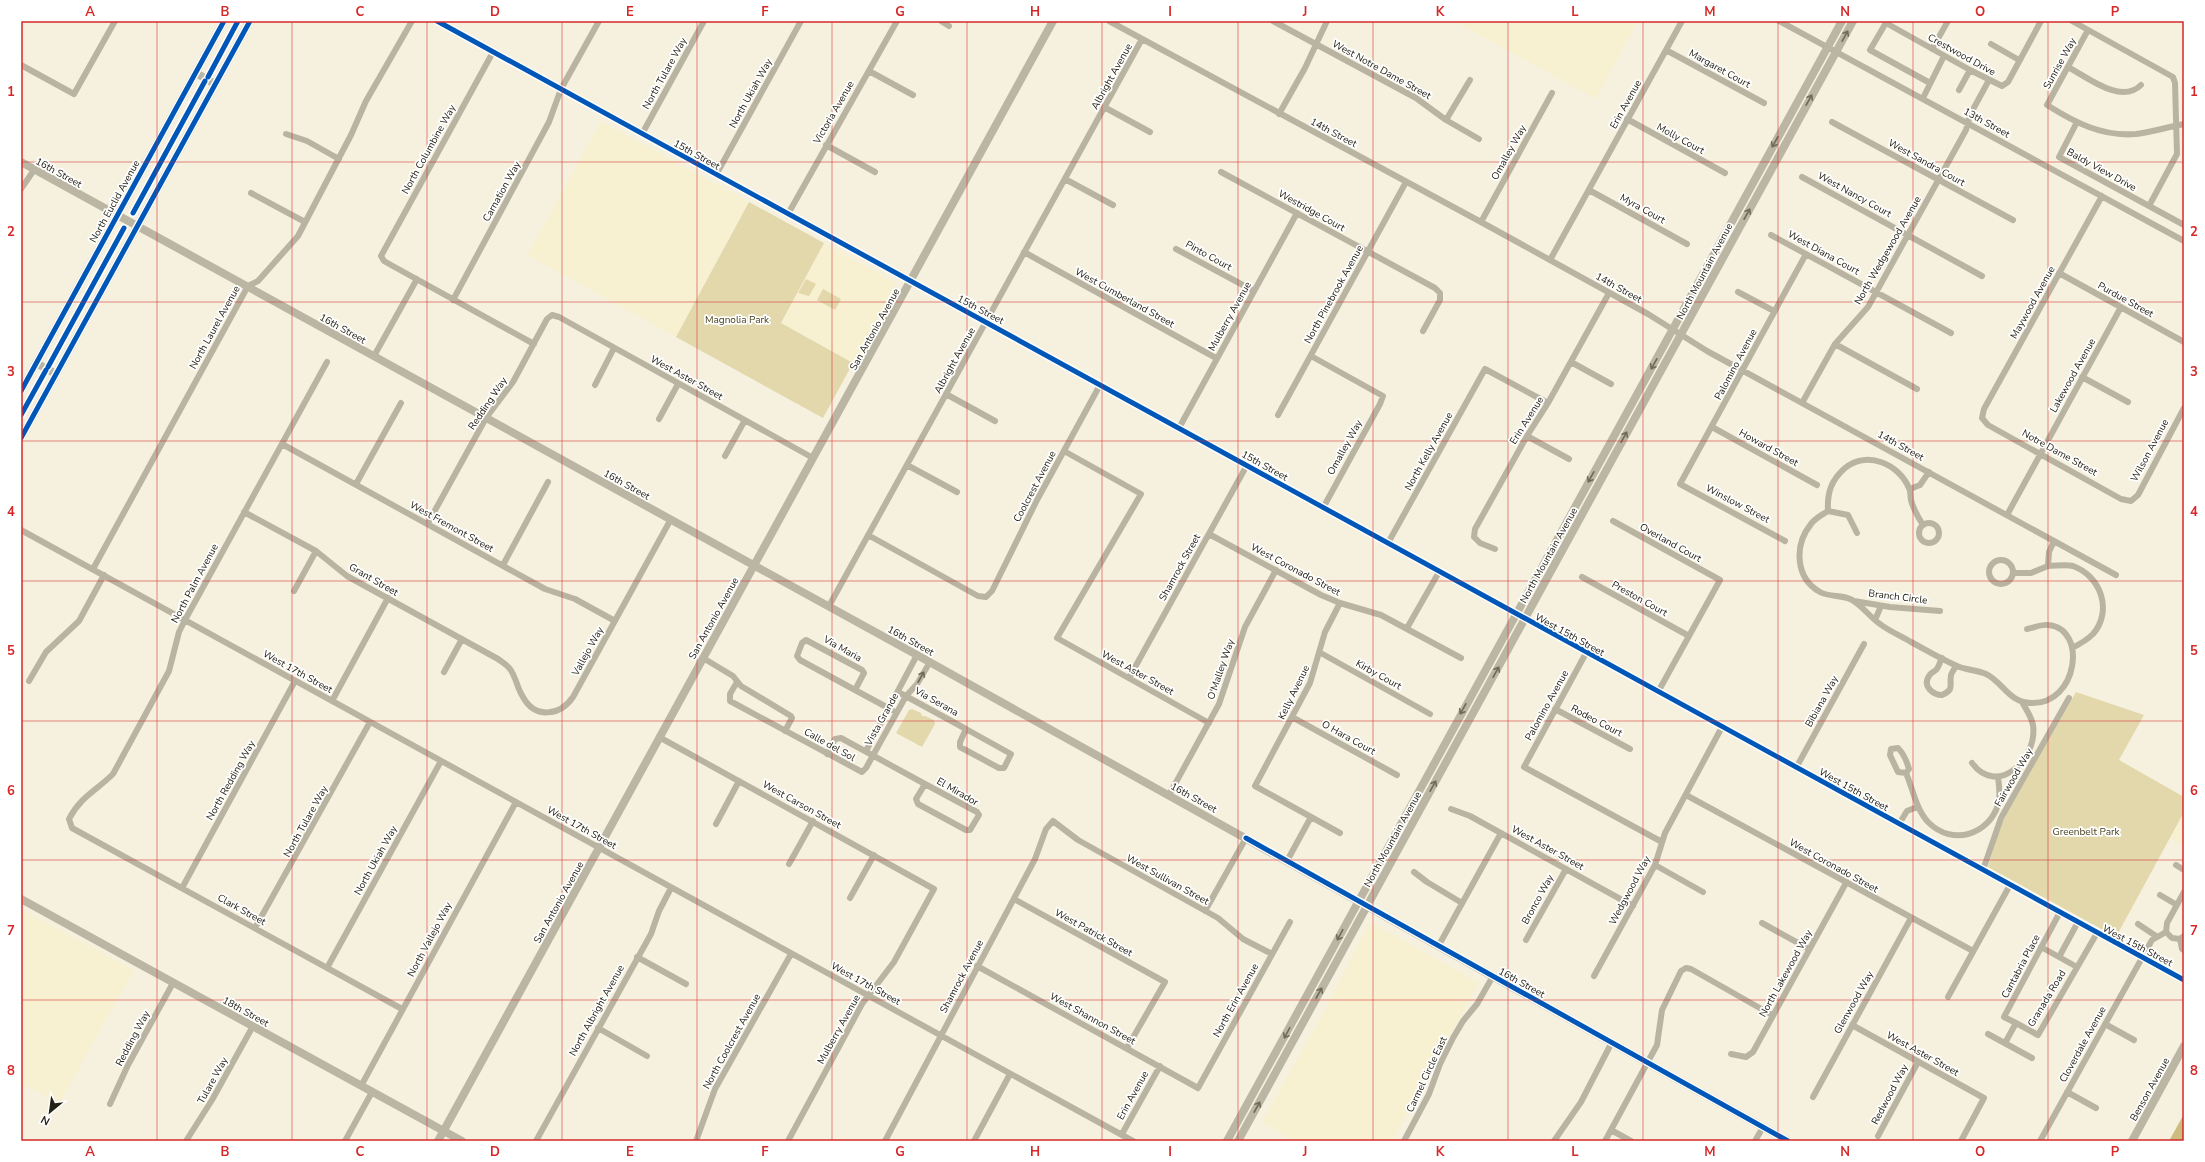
<svg xmlns="http://www.w3.org/2000/svg" width="2205" height="1162" viewBox="0 0 2205 1162" font-family="'Nunito Sans',sans-serif">
  <rect width="100%" height="100%" fill="#f6f1df"/>
  <path fill="#f7f0d1" d="M1454 21H1638L1596 99Z
    M601 121 749 202 676 337 527 255Z
    M824 243 896 283 853 363 781 323Z
    M2184 813V846L2170 838Z
    M21 909 134 970 59 1104 21 1083Z
    M1370 922 1479 983 1392 1141H1295L1262 1122 1322 1015Z"/>
  <path fill="#e3d8ac" d="M749 202 824 243 781 323 853 363 823 418 676 337Z
    M806 279 816 284 809 296 798 293Z
    M823 289 841 299 835 310 817 300Z
    M2076 692 2144 715 2119 760 2184 797V812L2116 937 1988 867 2000 827 2008 811Z
    M912 709 921 713 922 716H925L934 720 935 724 922 747 896 733 909 710Z"/>
  <path fill="#ccbd7e" d="M2184 1114V1141H2169Z"/>
  <g fill="none" stroke-linecap="round" stroke-linejoin="round">
    <path stroke="#b8b4a1" stroke-width="6" d="M437 21 2184 980
      M941 21 949 26
      M1109 21 1481 222 1648 314 1707 351 2116 575
      M1273 21 1416 98 1446 120 1479 139
      M1779 21 2184 241
      M1887 21 1870 50 1930 83
      M2072 21 2173 77 2175 83 2177 154 2149 206
      M1886 23 1970 70 2002 86 2008 82 2041 21
      M2088 30 2047 105C2074 122 2102 137 2136 134 2152 132 2168 127 2184 124
      M1991 44 2019 60
      M1932 49 1948 21
      M1666 50 1764 103
      M493 52 381 256 384 261 391 265 534 344
      M21 65 74 94 115 21
      M2068 67C2087 77 2121 105 2141 85
      M869 71 913 95
      M1959 90 1970 70
      M1923 98 1944 56
      M1104 107 1150 132
      M1279 114 1305 68 1327 21
      M1627 119 1725 173
      M1446 120 1470 80
      M1832 122 2013 220
      M2077 122 2059 157 2184 225
      M286 134 307 141 339 159
      M642 134 704 21
      M826 145 875 172
      M1221 172 1435 288 1440 293V300L1423 331
      M716 175 801 21
      M1802 177 1982 276
      M1065 179 1113 205
      M21 189 34 170
      M1589 190 1687 244
      M251 193 305 222
      M2102 196 1984 409 1982 418 1988 425 2121 499 2131 501 2138 495 2184 408
      M788 214 897 21
      M1481 222 1552 93
      M1771 235 1951 333
      M1176 249 1254 291
      M1024 252 1216 358
      M1550 260 1682 21
      M2059 273 2184 342
      M1738 292 1774 311
      M453 300 549 122 561 89 599 21
      M1835 344 1917 389
      M374 356 417 279
      M1311 356 1383 396 1380 404 1323 508
      M327 362 185 620 179 632 169 671 113 774C97 790 80 797 69 819L72 828 402 1009
      M1571 362 1611 384
      M2082 377 2128 402
      M595 385 614 348
      M946 394 995 421
      M1802 403 1835 344 1868 307 1966 130 1970 115 1989 80
      M1278 415 1406 182
      M659 419 678 384
      M1712 427 1817 485
      M1179 428 1297 213
      M1527 436 1569 459
      M282 444 545 589 575 599 615 621
      M1064 451 1141 494 1057 638 1209 723
      M725 456 745 420
      M907 465 957 492
      M356 484 401 403
      M1910 489 1920 485 1929 472
      M1828 511 1848 515 1857 533
      M244 512 316 551 347 576 498 659C502 662 507 665 510 669 516 677 517 688 523 697 535 719 560 716 573 697L671 519
      M2007 515 2121 307
      M1613 521 1720 580 1658 692
      M1919 533a10 10 0 1 1 20 0a10 10 0 1 1-20 0Z
      M428 523 486 418 513 382 547 319 552 315 559 317 813 458
      M1923 525C1918 517 1913 509 1911 500 1910 496 1911 491 1909 488 1899 464 1867 450 1845 468 1831 480 1827 493 1828 511 1822 515 1815 518 1811 524 1794 545 1795 578 1820 592 1831 598 1846 594 1855 602 1864 608 1871 618 1880 624 1889 631 1901 636 1911 642 1926 650 1941 659 1957 666 1966 670 1977 670 1986 674 2003 682 2008 702 2031 703 2078 705 2088 628 2048 625 2041 624 2033 628 2027 629
      M21 530 1133 1141
      M1209 534 1321 595 1340 603 1381 615 1461 658
      M868 535 978 596 986 597 992 591 1037 500 1100 385
      M1785 541 1680 484 1806 254
      M1388 543 1485 369 1548 403
      M1495 549 1480 543 1474 537 1475 529 1527 436 1548 403 1609 293
      M1989 572a12 12 0 1 1 24 0a12 12 0 1 1-24 0Z
      M503 565 548 482
      M2048 566C2056 566 2066 564 2073 566 2101 576 2113 611 2093 634 2087 640 2080 644 2072 648
      M2048 566 2049 552 2054 541
      M93 569 248 286 258 281 298 236 351 135 366 101 412 21
      M2013 573H2031L2048 566
      M1582 577 1689 636
      M294 591 316 551
      M1854 601 1890 607 1940 611
      M829 606 1142 39
      M1875 620 1881 606
      M1407 628 1439 572
      M806 640 862 670 864 673 855 690 800 660 797 656 802 643Z
      M1319 652 1430 714
      M1586 653 1524 767 1662 842
      M703 658 733 676 741 686 791 716 792 718 785 731
      M1942 658C1940 661 1939 667 1936 670 1934 672 1930 673 1929 676 1922 686 1933 695 1942 695 1955 689 1949 686 1951 675 1952 672 1955 668 1956 666
      M444 672 462 639
      M1129 678 1247 465
      M29 681 46 652 79 621 104 575
      M737 682 730 694V701L862 772 866 768 906 696 917 684 930 662
      M855 690 892 710
      M902 694 966 729
      M332 701 388 598
      M1555 709 1630 749
      M1292 717 1397 775
      M966 729 1011 754 1004 768H999L960 747V742Z
      M659 737 934 889 894 962 862 1004 788 1141
      M866 751 917 655
      M827 754 835 739 841 738 925 784
      M1972 763C1998 798 2038 758 2033 725 2032 718 2026 709 2022 702
      M1796 768 1864 644
      M1906 773 1898 772 1890 755 1891 749 1898 748C1903 753 1907 762 1909 769L1906 773C1913 789 1916 810 1929 823 1953 846 1988 835 1998 805 2001 796 1999 786 1998 777
      M925 784 977 812 979 815 970 830H966L918 804 916 799Z
      M1169 795 1219 704 1245 627 1276 570
      M1686 795 1973 951
      M1451 809 1470 816 1633 906
      M716 824 739 781
      M1899 824 1907 811 1917 807
      M1340 833 1255 786 1310 683 1325 632 1340 603
      M1287 861 1311 817
      M789 864 813 821
      M1655 865 1703 892
      M2176 865 2184 870
      M1983 870 2001 818 2069 698
      M1414 872 1427 882 1462 903
      M182 888 295 681
      M2160 895 2177 905
      M850 898 874 855
      M1014 899 1165 982 1127 1048
      M1205 911 1246 838
      M1762 923 1809 949
      M2138 924 2156 936
      M255 928 370 722
      M2166 932 2167 923 2184 892
      M2166 932 2172 938 2180 939 2184 936
      M2180 939 2182 949 2184 950
      M1526 940 1566 869
      M1439 945 1501 833
      M2041 947 2059 957
      M637 957 686 984
      M977 966 1198 1088 1290 922
      M2077 967 2059 957 2078 922
      M327 968 441 761
      M1594 976 1655 865 1665 833 1722 727
      M1948 997 2010 885
      M2016 1023 2004 1017 2060 912
      M2105 1024 2134 1040
      M1852 1025 1984 1098 1961 1141
      M598 1028 647 1056
      M1988 1034 2032 1058
      M2005 1043 2016 1023 2038 1035 2097 933
      M1731 1054 1746 1057 1753 1052 1846 883
      M361 1086 516 802
      M2067 1092 2096 1108
      M1813 1097 1911 918
      M110 1104 128 1065 173 983
      M1611 1130 1631 1141
      M1122 1134 1160 1066
      M1878 1136 1918 1062
      M186 1141 212 1100 253 1026
      M345 1141 372 1092
      M536 1141 651 934 659 911 671 888
      M696 1141 715 1089 791 954
      M885 1141 1035 859 1046 829 1053 821 1078 840 1218 918 1243 939 1272 954
      M974 1141 1010 1074
      M1404 1141 1429 1094 1440 1064 1453 1038 1463 1021 1477 1004 1493 976
      M1554 1141 1581 1102 1612 1042
      M1605 1141 1657 1045 1662 1010 1681 971 1686 968 1691 969 1772 1015
      M1755 1141 1763 1127
      M2040 1141 2152 940 2166 932"/>
    <path stroke="#bab6a3" stroke-width="8" d="M196 73 215 84
      M21 162 917 655 1788 1141
      M36 363 56 374
      M21 391 224 21
      M21 438 250 21
      M21 899 462 1141
      M438 1141 1053 21
      M1227 1141 1842 21
      M1238 1141 1853 21
      M2132 1141 2184 1046"/>
    <g stroke="#fff" stroke-width="8">
      <path id="cycleway" d="M437 21 2184 980
        M208 77 238 21
        M133 213 205 81
        M48 367 124 228
        M21 391 224 21
        M21 415 46 370
        M21 438 250 21
        M1246 838 1788 1141"/>
    </g>
    <use href="#cycleway" stroke="#0057b8" stroke-width="5"/>
  </g>
  <defs><path id="oneway-shaft" d="M-6 0H5M1.5-3L5.5 0L1.5 3" fill="none" stroke-width="1.6" stroke-linecap="round" stroke-linejoin="round"/></defs>
  <g stroke="#6e6b5c">
    <use href="#oneway-shaft" transform="translate(1845 36) rotate(-61)"/>
    <use href="#oneway-shaft" transform="translate(1809 100) rotate(-61)"/>
    <use href="#oneway-shaft" transform="translate(1775 142) rotate(119)"/>
    <use href="#oneway-shaft" transform="translate(1747 214) rotate(-61)"/>
    <use href="#oneway-shaft" transform="translate(1654 364) rotate(119)"/>
    <use href="#oneway-shaft" transform="translate(1624 437) rotate(-61)"/>
    <use href="#oneway-shaft" transform="translate(1591 477) rotate(119)"/>
    <use href="#oneway-shaft" transform="translate(1496 672) rotate(-61)"/>
    <use href="#oneway-shaft" transform="translate(1463 709) rotate(119)"/>
    <use href="#oneway-shaft" transform="translate(1433 786) rotate(-61)"/>
    <use href="#oneway-shaft" transform="translate(1340 935) rotate(118)"/>
    <use href="#oneway-shaft" transform="translate(1319 993) rotate(-61)"/>
    <use href="#oneway-shaft" transform="translate(1287 1033) rotate(118)"/>
    <use href="#oneway-shaft" transform="translate(1257 1107) rotate(-61)"/>
  </g>
  <use stroke="#6e6a5a" href="#oneway-shaft" transform="translate(921 677) rotate(-61)"/>
  <path fill="none" stroke="#d62828" stroke-width="1" stroke-opacity="0.55" d="M157 21V1141M292 21V1141M427 21V1141M562 21V1141M697 21V1141M832 21V1141M967 21V1141M1102 21V1141M1238 21V1141M1373 21V1141M1508 21V1141M1643 21V1141M1778 21V1141M1913 21V1141M2048 21V1141M21 162H2184M21 302H2184M21 441H2184M21 581H2184M21 721H2184M21 860H2184M21 1000H2184"/>
  <g text-anchor="middle" stroke-width="3.5" stroke-linejoin="round" paint-order="stroke">
    <g font-size="10" fill="#232014" stroke="#fff">
      <text transform="translate(1962 54) rotate(29)" y="4">Crestwood Drive</text>
      <text transform="translate(2059 63) rotate(-61)" y="4">Sunrise Way</text>
      <text transform="translate(1720 68) rotate(29)" y="4">Margaret Court</text>
      <text transform="translate(1382 69) rotate(29)" y="4">West Notre Dame Street</text>
      <text transform="translate(664 73) rotate(-61)" y="4">North Tulare Way</text>
      <text transform="translate(1111 76) rotate(-61)" y="4">Albright Avenue</text>
      <text transform="translate(750 93) rotate(-61)" y="4">North Ukiah Way</text>
      <text transform="translate(1625 104) rotate(-61)" y="4">Erin Avenue</text>
      <text transform="translate(833 112) rotate(-60)" y="4">Victoria Avenue</text>
      <text transform="translate(1987 122) rotate(29)" y="4">13th Street</text>
      <text transform="translate(1334 132) rotate(28)" y="4">14th Street</text>
      <text transform="translate(1681 138) rotate(29)" y="4">Molly Court</text>
      <text transform="translate(428 149) rotate(-61)" y="4">North Columbine Way</text>
      <text transform="translate(1508 152) rotate(-61)" y="4">Omalley Way</text>
      <text transform="translate(697 154) rotate(29)" y="4">15th Street</text>
      <text transform="translate(1927 162) rotate(29)" y="4">West Sandra Court</text>
      <text transform="translate(2102 169) rotate(29)" y="4">Baldy View Drive</text>
      <text transform="translate(59 172) rotate(29)" y="4">16th Street</text>
      <text transform="translate(501 191) rotate(-61)" y="4">Carnation Way</text>
      <text transform="translate(1855 194) rotate(29)" y="4">West Nancy Court</text>
      <text transform="translate(114 201) rotate(-61)" y="4">North Euclid Avenue</text>
      <text transform="translate(1643 208) rotate(29)" y="4">Myra Court</text>
      <text transform="translate(1312 210) rotate(29)" y="4">Westridge Court</text>
      <text transform="translate(1887 250) rotate(-60)" y="4">North Wedgewood Avenue</text>
      <text transform="translate(1824 252) rotate(29)" y="4">West Diana Court</text>
      <text transform="translate(1209 255) rotate(29)" y="4">Pinto Court</text>
      <text transform="translate(1704 271) rotate(-62)" y="4">North Mountain Avenue</text>
      <text transform="translate(1619 287) rotate(29)" y="4">14th Street</text>
      <text transform="translate(1333 294) rotate(-61)" y="4">North Pinebrook Avenue</text>
      <text transform="translate(1125 297) rotate(29)" y="4">West Cumberland Street</text>
      <text transform="translate(2126 299) rotate(29)" y="4">Purdue Street</text>
      <text transform="translate(2032 302) rotate(-61)" y="4">Maywood Avenue</text>
      <text transform="translate(981 309) rotate(28)" y="4">15th Street</text>
      <text transform="translate(1229 316) rotate(-61)" y="4">Mulberry Avenue</text>
      <text transform="translate(214 327) rotate(-61)" y="4">North Laurel Avenue</text>
      <text transform="translate(343 328) rotate(29)" y="4">16th Street</text>
      <text transform="translate(874 329) rotate(-61)" y="4">San Antonio Avenue</text>
      <text transform="translate(954 360) rotate(-61)" y="4">Albright Avenue</text>
      <text transform="translate(1735 364) rotate(-62)" y="4">Palomino Avenue</text>
      <text transform="translate(2072 375) rotate(-61)" y="4">Lakewood Avenue</text>
      <text transform="translate(687 377) rotate(29)" y="4">West Aster Street</text>
      <text transform="translate(487 403) rotate(-56)" y="4">Redding Way</text>
      <text transform="translate(1526 420) rotate(-58)" y="4">Erin Avenue</text>
      <text transform="translate(1901 445) rotate(29)" y="4">14th Street</text>
      <text transform="translate(1344 447) rotate(-61)" y="4">Omalley Way</text>
      <text transform="translate(1769 447) rotate(29)" y="4">Howard Street</text>
      <text transform="translate(2149 450) rotate(-62)" y="4">Wilson Avenue</text>
      <text transform="translate(1428 451) rotate(-61)" y="4">North Kelly Avenue</text>
      <text transform="translate(2060 452) rotate(29)" y="4">Notre Dame Street</text>
      <text transform="translate(1265 465) rotate(29)" y="4">15th Street</text>
      <text transform="translate(627 484) rotate(29)" y="4">16th Street</text>
      <text transform="translate(1034 486) rotate(-62)" y="4">Coolcrest Avenue</text>
      <text transform="translate(1738 503) rotate(28)" y="4">Winslow Street</text>
      <text transform="translate(452 526) rotate(29)" y="4">West Fremont Street</text>
      <text transform="translate(1671 542) rotate(29)" y="4">Overland Court</text>
      <text transform="translate(1548 555) rotate(-61)" y="4">North Mountain Avenue</text>
      <text transform="translate(1179 567) rotate(-61)" y="4">Shamrock Street</text>
      <text transform="translate(1296 569) rotate(28)" y="4">West Coronado Street</text>
      <text transform="translate(374 579) rotate(30)" y="4">Grant Street</text>
      <text transform="translate(194 583) rotate(-62)" y="4">North Palm Avenue</text>
      <text transform="translate(1898 596) rotate(7)" y="4">Branch Circle</text>
      <text transform="translate(1640 598) rotate(29)" y="4">Preston Court</text>
      <text transform="translate(713 618) rotate(-61)" y="4">San Antonio Avenue</text>
      <text transform="translate(1570 634) rotate(29)" y="4">West 15th Street</text>
      <text transform="translate(911 640) rotate(29)" y="4">16th Street</text>
      <text transform="translate(843 648) rotate(29)" y="4">Via Maria</text>
      <text transform="translate(587 651) rotate(-61)" y="4">Vallejo Way</text>
      <text transform="translate(1220 669) rotate(-71)" y="4">O'Malley Way</text>
      <text transform="translate(298 671) rotate(29)" y="4">West 17th Street</text>
      <text transform="translate(1138 672) rotate(29)" y="4">West Aster Street</text>
      <text transform="translate(1379 674) rotate(29)" y="4">Kirby Court</text>
      <text transform="translate(1293 692) rotate(-64)" y="4">Kelly Avenue</text>
      <text transform="translate(937 701) rotate(29)" y="4">Via Serana</text>
      <text transform="translate(1821 701) rotate(-61)" y="4">Bibiana Way</text>
      <text transform="translate(1546 705) rotate(-61)" y="4">Palomino Avenue</text>
      <text transform="translate(881 719) rotate(-61)" y="4">Vista Grande</text>
      <text transform="translate(1597 720) rotate(28)" y="4">Rodeo Court</text>
      <text transform="translate(1349 737) rotate(29)" y="4">O Hara Court</text>
      <text transform="translate(830 744) rotate(29)" y="4">Calle del Sol</text>
      <text transform="translate(2013 777) rotate(-60)" y="4">Fairwood Way</text>
      <text transform="translate(230 780) rotate(-61)" y="4">North Redding Way</text>
      <text transform="translate(1854 789) rotate(29)" y="4">West 15th Street</text>
      <text transform="translate(958 791) rotate(30)" y="4">El Mirador</text>
      <text transform="translate(1194 797) rotate(29)" y="4">16th Street</text>
      <text transform="translate(802 804) rotate(29)" y="4">West Carson Street</text>
      <text transform="translate(305 821) rotate(-61)" y="4">North Tulare Way</text>
      <text transform="translate(582 827) rotate(29)" y="4">West 17th Street</text>
      <text transform="translate(1392 839) rotate(-61)" y="4">North Mountain Avenue</text>
      <text transform="translate(1548 847) rotate(29)" y="4">West Aster Street</text>
      <text transform="translate(375 860) rotate(-61)" y="4">North Ukiah Way</text>
      <text transform="translate(1834 865) rotate(29)" y="4">West Coronado Street</text>
      <text transform="translate(1168 879) rotate(29)" y="4">West Sullivan Street</text>
      <text transform="translate(1629 890) rotate(-62)" y="4">Wedgwood Way</text>
      <text transform="translate(1537 899) rotate(-61)" y="4">Bronco Way</text>
      <text transform="translate(558 902) rotate(-61)" y="4">San Antonio Avenue</text>
      <text transform="translate(242 909) rotate(29)" y="4">Clark Street</text>
      <text transform="translate(1094 932) rotate(29)" y="4">West Patrick Street</text>
      <text transform="translate(429 939) rotate(-62)" y="4">North Vallejo Way</text>
      <text transform="translate(2138 945) rotate(28)" y="4">West 15th Street</text>
      <text transform="translate(2020 966) rotate(-62)" y="4">Cantabria Place</text>
      <text transform="translate(1785 973) rotate(-61)" y="4">North Lakewood Way</text>
      <text transform="translate(961 976) rotate(-62)" y="4">Shamrock Avenue</text>
      <text transform="translate(1522 982) rotate(29)" y="4">16th Street</text>
      <text transform="translate(866 983) rotate(29)" y="4">West 17th Street</text>
      <text transform="translate(2046 998) rotate(-59)" y="4">Granada Road</text>
      <text transform="translate(1235 1000) rotate(-61)" y="4">North Erin Avenue</text>
      <text transform="translate(1853 1002) rotate(-61)" y="4">Glenwood Way</text>
      <text transform="translate(596 1010) rotate(-61)" y="4">North Albright Avenue</text>
      <text transform="translate(246 1011) rotate(29)" y="4">18th Street</text>
      <text transform="translate(1093 1018) rotate(29)" y="4">West Shannon Street</text>
      <text transform="translate(838 1029) rotate(-61)" y="4">Mulberry Avenue</text>
      <text transform="translate(132 1038) rotate(-62)" y="4">Redding Way</text>
      <text transform="translate(731 1041) rotate(-61)" y="4">North Coolcrest Avenue</text>
      <text transform="translate(2082 1044) rotate(-61)" y="4">Cloverdale Avenue</text>
      <text transform="translate(1923 1053) rotate(29)" y="4">West Aster Street</text>
      <text transform="translate(1426 1074) rotate(-65)" y="4">Carmel Circle East</text>
      <text transform="translate(212 1080) rotate(-61)" y="4">Tulare Way</text>
      <text transform="translate(2149 1089) rotate(-61)" y="4">Benson Avenue</text>
      <text transform="translate(1889 1094) rotate(-62)" y="4">Redwood Way</text>
      <text transform="translate(1132 1095) rotate(-61)" y="4">Erin Avenue</text>
    </g>
    <g font-size="10" fill="#48401d" stroke="#fff">
      <text x="737" y="323">Magnolia Park</text>
      <text x="2086" y="835">Greenbelt Park</text>
    </g>
  </g>
  <rect width="2205" height="1162" fill="none" stroke="#ffffff" stroke-width="44"/>
  <g transform="translate(50 1112) rotate(209)" stroke="#ffffff" stroke-width="3" paint-order="stroke">
  <path d="M0-3L7 15L0 10L-7 15Z" fill="#232014"/>
  <text y="-6" font-size="11" font-weight="bold" text-anchor="middle" fill="#232014">N</text>
  </g>
  <rect x="22" y="22" width="2161" height="1118" fill="none" stroke="#d62828" stroke-width="1.5"/>
  <g font-size="13" text-anchor="middle" font-weight="bold" fill="#d62828">
    <text x="90" y="16">A</text>
    <text x="225" y="16">B</text>
    <text x="360" y="16">C</text>
    <text x="495" y="16">D</text>
    <text x="630" y="16">E</text>
    <text x="765" y="16">F</text>
    <text x="900" y="16">G</text>
    <text x="1035" y="16">H</text>
    <text x="1170" y="16">I</text>
    <text x="1305" y="16">J</text>
    <text x="1440" y="16">K</text>
    <text x="1575" y="16">L</text>
    <text x="1710" y="16">M</text>
    <text x="1845" y="16">N</text>
    <text x="1980" y="16">O</text>
    <text x="2115" y="16">P</text>
    <text x="11" y="96">1</text>
    <text x="2194" y="96">1</text>
    <text x="11" y="236">2</text>
    <text x="2194" y="236">2</text>
    <text x="11" y="376">3</text>
    <text x="2194" y="376">3</text>
    <text x="11" y="516">4</text>
    <text x="2194" y="516">4</text>
    <text x="11" y="655">5</text>
    <text x="2194" y="655">5</text>
    <text x="11" y="795">6</text>
    <text x="2194" y="795">6</text>
    <text x="11" y="935">7</text>
    <text x="2194" y="935">7</text>
    <text x="11" y="1075">8</text>
    <text x="2194" y="1075">8</text>
    <text x="90" y="1156">A</text>
    <text x="225" y="1156">B</text>
    <text x="360" y="1156">C</text>
    <text x="495" y="1156">D</text>
    <text x="630" y="1156">E</text>
    <text x="765" y="1156">F</text>
    <text x="900" y="1156">G</text>
    <text x="1035" y="1156">H</text>
    <text x="1170" y="1156">I</text>
    <text x="1305" y="1156">J</text>
    <text x="1440" y="1156">K</text>
    <text x="1575" y="1156">L</text>
    <text x="1710" y="1156">M</text>
    <text x="1845" y="1156">N</text>
    <text x="1980" y="1156">O</text>
    <text x="2115" y="1156">P</text>
  </g>
</svg>
